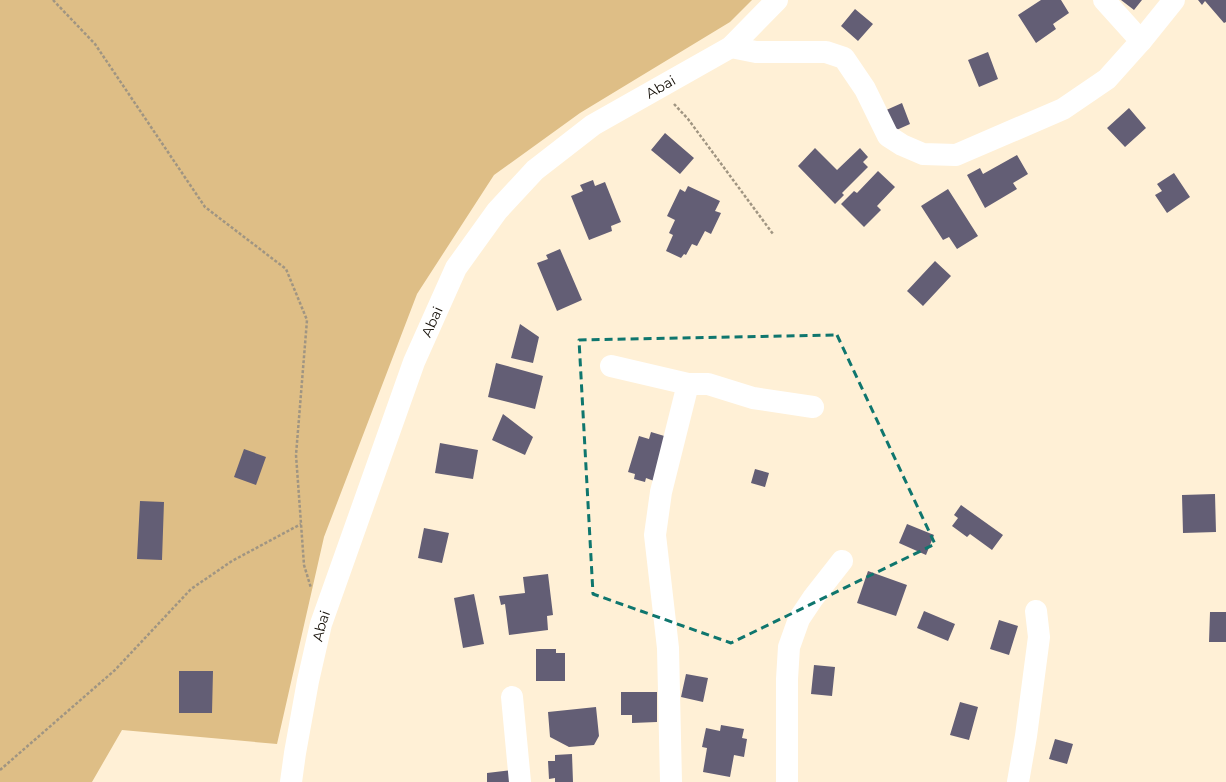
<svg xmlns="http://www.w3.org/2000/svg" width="1226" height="782" viewBox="0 0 1226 782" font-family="Montserrat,sans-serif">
  <rect width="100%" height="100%" fill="#fff0d6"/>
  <path fill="#debe86" d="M0 0H752L730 22 580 113 494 175 417 294 324 537 277 744 122 730 92 782H0Z"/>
  <path fill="#635e75" d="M1041 0H1061L1069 13 1053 24 1056 29 1036 43 1018 15Z
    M1121 0H1142L1134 10Z
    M1198 0H1226V22L1224 23 1205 1 1202 5Z
    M855 9 873 24 858 41 841 26Z
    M988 52 998 79 979 87 968 60Z
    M902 103 910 124 892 132 884 111Z
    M1129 108 1146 128 1125 147 1107 128Z
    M665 133 694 158 680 174 651 150Z
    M815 148 837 170 860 148 868 157 863 162 868 167 842 193 844 195 835 204 798 166Z
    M1017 155 1028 174 1013 183 1017 189 985 208 967 175 980 168 983 174Z
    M878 171 895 187 877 206 881 210 864 227 841 204 854 191 857 193Z
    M1174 173 1190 197 1167 213 1155 195 1162 191 1157 184Z
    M593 180 595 186 605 182 621 222 611 226 612 231 589 240 571 196 583 191 580 185Z
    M688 186 720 201 715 211 721 213 711 234 705 231 697 246 692 244 686 255 684 254 681 258 666 251 673 235 669 233 675 220 667 216 680 189 685 192Z
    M948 189 978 236 957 249 949 237 943 240 921 206Z
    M560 249 582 300 557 311 537 263 548 259 546 255Z
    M935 261 951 276 923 306 907 291Z
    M520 324 539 337 533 363 511 358Z
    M496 363 543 376 535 409 488 397Z
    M503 414 533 437 525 455 492 440Z
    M651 432 671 438 654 481 646 478 645 482 634 479 635 474 628 472 639 436 649 439Z
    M440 443 478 450 473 479 435 473Z
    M244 449 266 457 256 485 234 477Z
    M755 469 769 473 765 487 751 483Z
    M1215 494 1216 532 1183 533 1182 495Z
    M140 501 164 502 162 560 137 559Z
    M961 505 1003 535 992 550 970 534 967 537 952 526 958 518 954 515Z
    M907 524 934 535 926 555 899 543Z
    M424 528 449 533 442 563 418 558Z
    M868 571 907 585 896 616 857 603Z
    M548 574 553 615 547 616 548 630 509 635 505 604 501 605 499 596 525 593 523 577Z
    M474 594 484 644 463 648 454 598Z
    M924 611 955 624 948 641 917 628Z
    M1210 612H1226V642H1209Z
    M999 620 1018 626 1009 655 990 649Z
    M536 649H556V653H565V681H536Z
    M814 665 835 667 832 696 811 694Z
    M179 671H213L212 713H179Z
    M686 674 708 678 703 702 681 697Z
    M621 692H657V722L632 723V715H621Z
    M960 702 978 707 969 740 950 735Z
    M596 707 599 736 594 745 569 747 550 737 548 712Z
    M721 725 744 729 742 738 747 739 744 757 734 755 730 777 703 772 707 748 702 747 706 728 720 731Z
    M1055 739 1073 744 1067 764 1049 759Z
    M572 754 573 782H555V778L549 779 548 761H555V755Z
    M512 770 513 782H487V773Z"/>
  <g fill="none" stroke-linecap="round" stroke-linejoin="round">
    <path stroke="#a09582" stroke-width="2.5" stroke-dasharray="3 2" stroke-linecap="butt" d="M53 0 95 44 205 207 286 269 307 320 296 455 304 565 311 588
      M674 104 688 119 773 234
      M0 770 115 670 191 589 232 561 301 524"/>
    <g stroke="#fff" stroke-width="22">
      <path d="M1141 41 1174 0"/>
      <path d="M731 47 756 52H826L844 58 865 89 888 136 902 145 923 154 956 155 1063 109 1107 79 1141 41 1104 0"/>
      <path d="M611 366 688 384H708L753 398 813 407"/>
      <path d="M512 697 520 782"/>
      <path id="s1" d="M291 782 295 753 308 681 321 624 414 362 456 268 497 211 535 170 593 125 731 47 777 0"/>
      <path d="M671 782 668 648 655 535 661 492 688 384"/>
      <path d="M787 782V679L789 647 799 619 813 598 842 561"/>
      <path d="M1018 782 1026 736 1039 637 1036 611"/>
    </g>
  </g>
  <path fill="none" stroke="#0f766e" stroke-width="3" stroke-dasharray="8 5" stroke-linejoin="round" d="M837 335 935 544 731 643 593 594 579 340Z"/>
  <g text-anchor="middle" stroke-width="4" stroke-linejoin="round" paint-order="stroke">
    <g font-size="14" fill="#120d05" stroke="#fff">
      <text dy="5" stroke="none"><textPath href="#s1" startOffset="819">Abai</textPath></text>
      <text dy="5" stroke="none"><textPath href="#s1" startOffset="483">Abai</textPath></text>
      <text dy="5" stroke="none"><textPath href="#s1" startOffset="159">Abai</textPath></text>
    </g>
  </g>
</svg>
